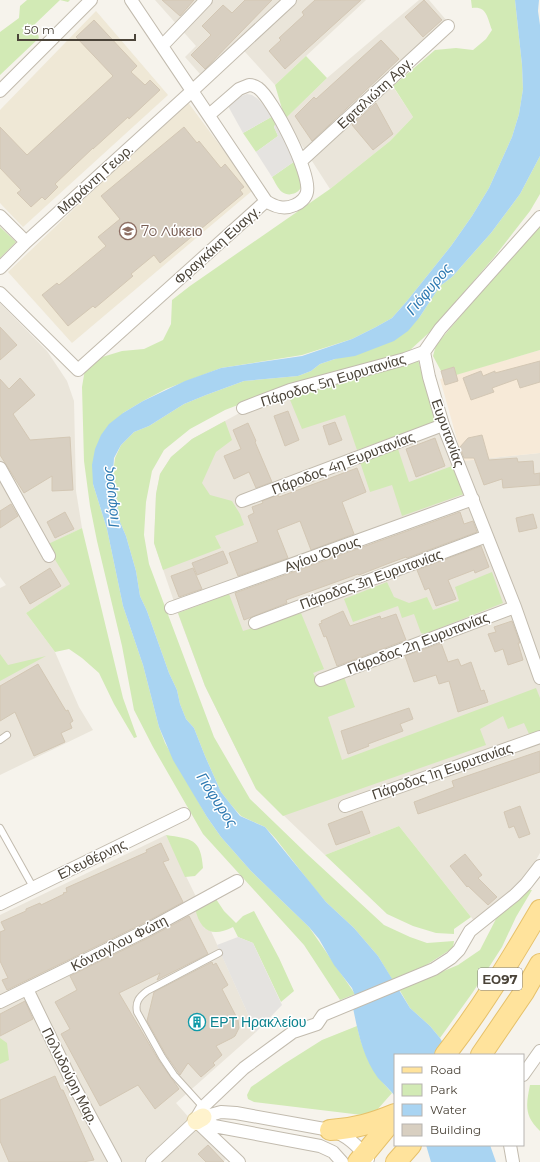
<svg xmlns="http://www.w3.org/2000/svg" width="540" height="1162" viewBox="0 0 540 1162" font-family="Montserrat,sans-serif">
  <rect width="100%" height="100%" fill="#f6f3ec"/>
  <path fill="#eae5da" d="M155 0H366L275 85 236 42 200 74 185 57 196 46Z
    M419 0H429L447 21 386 76 413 117 390 141 330 189 285 119 327 78Z
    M0 303 47 351 67 381 74 401 76 491 82 528 47 545 71 584 26 613 55 652 79 707 93 730 0 775V588L6 585 0 577Z
    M424 380 452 462 540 453V853L521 886 475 922 399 826 325 855 256 789 205 686 181 622 154 543 156 494 160 474 171 457 192 439 245 410 288 395Z
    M166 835 200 905 204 928 211 931 256 1032 176 1103 226 1159 223 1162H0V915Z"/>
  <path fill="#f7ead8" d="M540 350V453L463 461 440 379Z"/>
  <path fill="#efe8d6" d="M96 11 168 95 23 227 0 203V110Z
    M187 101 253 190 72 343 8 272Z"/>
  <path fill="#d2eab5" d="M27 0H70L68 2 60 0 35 24 39 38 0 75V32L19 18 20 6Z
    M471 0H515L522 65 523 89 519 114 512 137 489 188 472 216 451 246 407 301 392 318 376 327 352 339 302 355 221 368 166 389 143 401 123 413 93 484 107 529 123 606 143 665 159 727 165 743 207 817 221 837 251 871 309 927 355 994 340 1000 304 945 203 834 153 747 134 710 122 646 97 541 90 506 84 461 82 387 85 369 99 358 122 351 144 349 163 340 171 324 172 300 190 286 330 189 390 141 413 117 393 86 435 50 456 48 473 50 486 39 492 30C487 17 487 6 472 8Z
    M306 56 327 78 285 119 275 85Z
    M273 116 276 123 274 127 278 136 256 152 243 133Z
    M540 156V194L530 211 495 256 432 330 409 351 274 391 225 410 190 429 164 450 152 471 146 502 144 535 149 564 214 737 250 799 307 854 384 925 410 937 427 943 454 941 453 948 420 969 393 981 378 956 354 928 326 902 314 888 276 839 265 827 241 816 232 806 221 792 205 756 194 728 186 719 180 704 177 690 169 673 147 611 140 596 136 571 126 536 120 522 113 473 115 458 121 445 134 432 149 426 184 404 206 395 244 381 298 376 311 371 320 364 335 359 419 318 440 286 452 277 491 233 520 194Z
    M295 161C297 167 302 175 302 182 303 192 290 198 282 192 278 189 275 182 272 177Z
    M540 223V350L456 375 454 367 441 371 433 356 436 345Z
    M0 227 16 242 0 258Z
    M418 360 437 422 357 450 345 415 302 429 288 395Z
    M225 421 232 440 216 452 202 483 210 495 232 501 240 514 244 525 215 536 221 548 163 570 154 543 156 494 160 474 171 457 192 439Z
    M398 449 409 482 452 466 464 494 402 516 392 485 370 492 360 462Z
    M82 528 123 698 137 737 134 738 114 704 99 673 82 658 69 649 55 652 26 613 70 584 46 545Z
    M492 572 503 603 425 634 421 633 414 614 402 618 398 606 353 622 344 599 387 582 394 597 409 603 427 597 433 610 459 601 455 587Z
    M229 594 243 631 301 613 324 669 313 673 320 686 344 677 355 707 328 717 342 760 536 688 540 698V731L529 734 524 723 508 729 503 716 480 729 486 745 283 816 256 789 205 686 178 613Z
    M0 654 8 665 46 656 0 681Z
    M399 826 471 917 454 929V934L436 933 413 926 387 914 325 855Z
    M166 835C191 839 201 838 203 868L195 876 185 877Z
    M528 890H532L516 917 502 947 473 992 440 1038 430 1026 410 1008 399 989 420 981 458 965 480 950 497 917Z
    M211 898 216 899 224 911 236 923 243 916 254 911 279 958 294 991 281 1002 253 943 238 937 233 927C212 938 200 931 195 908Z
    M357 1026C363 1054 373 1072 392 1093L377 1110 362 1115 254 1102 248 1099 247 1095 251 1087 284 1064 322 1040Z
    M0 1038 7 1043 9 1060 0 1064Z
    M530 1085H540V1131C524 1116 526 1105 530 1085Z"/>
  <path fill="#e5e3e0" d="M247 94 252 95 258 99 273 116 243 133 228 106 238 97Z
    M276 123 283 134 295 161 272 177 256 152 278 136 274 127Z
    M238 937 253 943 282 1005 256 1032 217 945Z"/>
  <path fill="#a9d4f2" d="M515 0H539L538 11 540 25V156L520 194 491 233 452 277 440 286 419 318 408 331 394 341 355 356 335 359 320 364 311 371 298 376 244 381 206 395 184 404 149 426 134 432 121 445 114 458 113 473 120 522 126 536 136 571 140 596 147 611 169 673 177 690 180 704 186 719 194 728 205 756 221 792 232 806 240 816 265 827 326 902 354 928 378 956 410 1008 430 1026 440 1038 450 1055H395V1096C390 1090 384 1084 378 1078 363 1058 358 1032 353 1008L359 1006 352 988 334 965 319 939 309 927 251 871 221 837 207 817 173 760 159 727 143 665 123 606 107 529 93 484 92 465 95 449 101 435 109 424 123 413 143 401 185 381 221 368 302 356 352 339 376 327 392 318 407 301 451 246 472 216 489 188 512 137 519 114 523 89 522 65Z
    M426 1145H490L496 1162H431Z"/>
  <path fill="#d8cfc1" stroke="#d3c7b4" d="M162 0H194L180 16Z
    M245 0H272L205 69 191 55 211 35 202 26 223 5 232 13Z
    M315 0H361L285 69 269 51 281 40 279 38 304 15 302 12Z
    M424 0 442 20 423 37 405 17Z
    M94 20 137 66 131 72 145 85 150 80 160 90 129 119 128 117 93 149V148L55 184 58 187 45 200 42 197 31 207 17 193 21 190 0 168V127L27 155 113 76 76 37Z
    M381 40 399 59 312 141 295 116 314 97 316 99Z
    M376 103 393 134 373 150 352 125Z
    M184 127 197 143 199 141 221 168 225 164 244 187 240 190 243 194 160 263 154 255 131 274 133 276 95 308 93 306 68 326 42 295 57 283 59 285 106 246 98 237 120 219 101 196Z
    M0 327 17 345 0 360Z
    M540 361V382L520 388 517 379 492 388 494 392 471 400 463 378 481 371 483 376 495 371V373Z
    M454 367 458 381 445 385 441 371Z
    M20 378 35 395 13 414 30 440 70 437 73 490 52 491V476L24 493 0 455V379L9 389Z
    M288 411 299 440 285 446 274 416Z
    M335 422 342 440 329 445 323 426Z
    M248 423 256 441 255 442 272 482 256 488 249 472 234 479 224 456 241 449 233 430Z
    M482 435 489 460 517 458 518 462 533 461 534 474 540 473V485L503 488 502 479 484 485 474 458H464L460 447 468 438Z
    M435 438 445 466 416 477 406 449Z
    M357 468 366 492 342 502 354 534 311 550 300 521 277 530 288 558 238 576 229 553 258 542 248 516 254 513 252 507 263 503 262 501 278 495 279 497Z
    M11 504 18 516 0 528V511Z
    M65 512 74 529 55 538 47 522Z
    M460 512 464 524 473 521 477 532 407 558 406 557 387 564 359 575 358 574 286 600 287 603 244 620 235 593Z
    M533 514 537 528 519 532 516 518Z
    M481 546 489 567 475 573 474 570 448 580 456 599 436 606 429 588 425 590 417 570Z
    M223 551 228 563 197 575 192 563Z
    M50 568 61 586 30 604 20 587Z
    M193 568 202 589 179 597 171 576Z
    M343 611 350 626 380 616 381 619 396 614 406 640 337 666 326 636 324 637 319 624 322 623 321 621Z
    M512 621 520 643H518L523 660 508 665 503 649 495 652 488 634 496 632 494 627Z
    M441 643 448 662 458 659 461 666 471 662 481 691 484 690 488 702 458 712 449 681 439 684 436 675 414 682 405 656Z
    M38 664 66 711 68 710 73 721 70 723 72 728 61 733 65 742 34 756 15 712 0 721V686Z
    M409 708 413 719 400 724 403 731 368 744 369 746 348 754 341 731Z
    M540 751V772L418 814 414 802 454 787 452 781Z
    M520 806 530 834 519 838 514 826 509 828 504 812Z
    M362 811 370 833 336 845 328 824Z
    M161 843 169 860 163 862 183 902 146 922 7 990 2 980 8 978 0 961V932L5 930 1 922 26 911V909L40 903 41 905 64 894 63 893 67 892 66 888 147 852 146 850Z
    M465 854 482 875 478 878 497 897 488 905 468 886 467 887 450 866Z
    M189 916 208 954 157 980 160 973 119 993 158 1059 179 1089 155 1109 138 1085 100 1106 61 1034 70 1029 55 1002 77 990 70 976 152 936Z
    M212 962 213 965 216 963 228 985 222 989 238 1020 239 1028 235 1036 232 1038 216 1046 222 1055 213 1063 215 1065 201 1077 188 1063 180 1075 166 1055 147 1021 154 992Z
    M25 1001 33 1019 0 1036V1014Z
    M55 1076 61 1090H63L94 1160 83 1162H9L0 1141V1100Z
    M208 1145 224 1162H206L198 1154Z"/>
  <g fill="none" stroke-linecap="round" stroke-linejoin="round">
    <g stroke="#c2bbae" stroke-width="8">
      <path id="lane" d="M0 740 7 735
        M0 828 33 887
        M203 1107 174 1075 162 1057 137 1012C135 1002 139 997 147 991L219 953"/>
    </g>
    <g stroke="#c2bbae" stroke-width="14">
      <path id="street" d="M162 46 206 0
        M0 91 91 0
        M209 115 239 89 249 85C252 85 255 86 258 88 273 99 311 173 307 192 306 198 300 203 295 205 284 210 275 207 266 201
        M301 161 448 26
        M0 216 26 242
        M540 217 440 329 424 352 429 377 443 425 515 607 540 678
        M0 268 26 242 192 91 290 0
        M0 293 78 370 266 201 131 0
        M243 408 290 390 405 359 424 352
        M0 468 49 556
        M242 501 443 425
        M171 608 473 499
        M255 623 487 536
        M321 680 515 607
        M345 806 540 737
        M0 904 184 814
        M27 989 74 1086 115 1162
        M0 1002 149 929 237 881
        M523 1075 540 1051
        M197 1122 239 1162
        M510 1145 513 1162
        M152 1162 196 1121 197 1117 203 1107 244 1068 293 1032 317 1024 323 1015 434 969 451 958 459 950 470 931 515 895 526 884 540 866
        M342 1162 333 1152 320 1146 214 1126 203 1117 221 1112 236 1113 330 1130C347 1135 358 1146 368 1159"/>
    </g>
    <g stroke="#d6c79b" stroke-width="19">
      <path id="secondary" d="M196 1121 203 1117"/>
    </g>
    <g stroke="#e6c16a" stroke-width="22">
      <path id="primary" d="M445 1055C481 1009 510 961 540 910
        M481 1055 524 992 540 964
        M330 1130C354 1129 373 1123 395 1114
        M358 1162 395 1117
        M396 1162 411 1145"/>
    </g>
    <use href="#lane" stroke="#fff" stroke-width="6"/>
    <use href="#street" stroke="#fff" stroke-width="12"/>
    <use href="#secondary" stroke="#fff3cd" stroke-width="17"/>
    <use href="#primary" stroke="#ffe39c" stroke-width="20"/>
  </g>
  <defs>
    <g id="school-ring" transform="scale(0.9)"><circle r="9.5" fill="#fff" stroke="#8d6e63" stroke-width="1.5"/><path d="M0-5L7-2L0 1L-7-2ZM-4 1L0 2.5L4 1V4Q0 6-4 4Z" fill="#8d6e63"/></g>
    <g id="building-ring" transform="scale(0.9)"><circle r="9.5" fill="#fff" stroke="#0f9aa8" stroke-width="1.5"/><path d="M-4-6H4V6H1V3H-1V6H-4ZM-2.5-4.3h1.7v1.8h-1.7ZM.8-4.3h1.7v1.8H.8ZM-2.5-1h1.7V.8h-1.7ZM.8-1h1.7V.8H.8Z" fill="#0f9aa8"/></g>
  </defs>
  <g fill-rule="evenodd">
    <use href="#school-ring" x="128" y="231"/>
    <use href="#building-ring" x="197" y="1022"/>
  </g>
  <g text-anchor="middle" stroke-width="3" stroke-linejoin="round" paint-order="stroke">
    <rect fill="#fff" stroke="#817c74" stroke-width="1" x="478" y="968" width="44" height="22" rx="3"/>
    <g font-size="13" font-weight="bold" fill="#4b4439">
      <text x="500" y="984">ΕΟ97</text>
    </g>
    <g font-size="14" fill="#4b4439" stroke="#fff">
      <text transform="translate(375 93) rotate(-43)" y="5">Εφταλιώτη Αργ.</text>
      <text transform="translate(95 179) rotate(-42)" y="5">Μαράντη Γεωρ.</text>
      <text transform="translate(217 245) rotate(-42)" y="5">Φραγκάκη Ευαγγ.</text>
      <text transform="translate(333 380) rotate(-17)" y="5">Πάροδος 5η Ευρυτανίας</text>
      <text transform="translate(448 433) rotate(70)" y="5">Ευρυτανίας</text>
      <text transform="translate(343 463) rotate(-21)" y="5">Πάροδος 4η Ευρυτανίας</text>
      <text transform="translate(322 554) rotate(-20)" y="5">Αγίου Όρους</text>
      <text transform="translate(371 579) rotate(-20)" y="5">Πάροδος 3η Ευρυτανίας</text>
      <text transform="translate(418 643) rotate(-21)" y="5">Πάροδος 2η Ευρυτανίας</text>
      <text transform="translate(442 771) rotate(-19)" y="5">Πάροδος 1η Ευρυτανίας</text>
      <text transform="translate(92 859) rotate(-26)" y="5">Ελευθέρνης</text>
      <text transform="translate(119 943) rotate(-27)" y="5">Κόντογλου Φώτη</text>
      <text transform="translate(70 1076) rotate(63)" y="5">Πολυδούρη Μαρ.</text>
    </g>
    <g font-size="14" fill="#785e54" stroke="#fff" text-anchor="start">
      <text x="141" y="236">7o Λύκειο</text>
    </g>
    <g font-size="14" fill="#0d838f" stroke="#fff" text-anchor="start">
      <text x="210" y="1027">ΕΡΤ Ηρακλείου</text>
    </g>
    <g font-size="15" font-style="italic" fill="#2e7ab2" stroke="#fff">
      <text transform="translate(429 289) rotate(-50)" y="5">Γιόφυρος</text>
      <text transform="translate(111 497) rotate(-96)" y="5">Γιόφυρος</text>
      <text transform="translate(217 800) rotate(57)" y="5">Γιόφυρος</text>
    </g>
  </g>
  <rect x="394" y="1054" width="130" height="92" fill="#ffffff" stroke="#b7b4b0"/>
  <rect x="402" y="1067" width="20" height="6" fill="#ffe39c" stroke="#b7b4b0"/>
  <text x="430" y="1074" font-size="12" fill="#4b4439">Road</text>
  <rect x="402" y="1084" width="20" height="12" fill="#d2eab5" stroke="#b7b4b0"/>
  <text x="430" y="1094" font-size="12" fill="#4b4439">Park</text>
  <rect x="402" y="1104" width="20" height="12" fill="#a9d4f2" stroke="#b7b4b0"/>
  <text x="430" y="1114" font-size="12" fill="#4b4439">Water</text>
  <rect x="402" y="1124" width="20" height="12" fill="#d8cfc1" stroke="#b7b4b0"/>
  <text x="430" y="1134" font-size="12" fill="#4b4439">Building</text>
  <path d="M18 34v6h117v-6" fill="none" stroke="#4b4439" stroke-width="2"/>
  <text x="24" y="34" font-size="12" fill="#4b4439" stroke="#ffffff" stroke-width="3" paint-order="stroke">50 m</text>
</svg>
